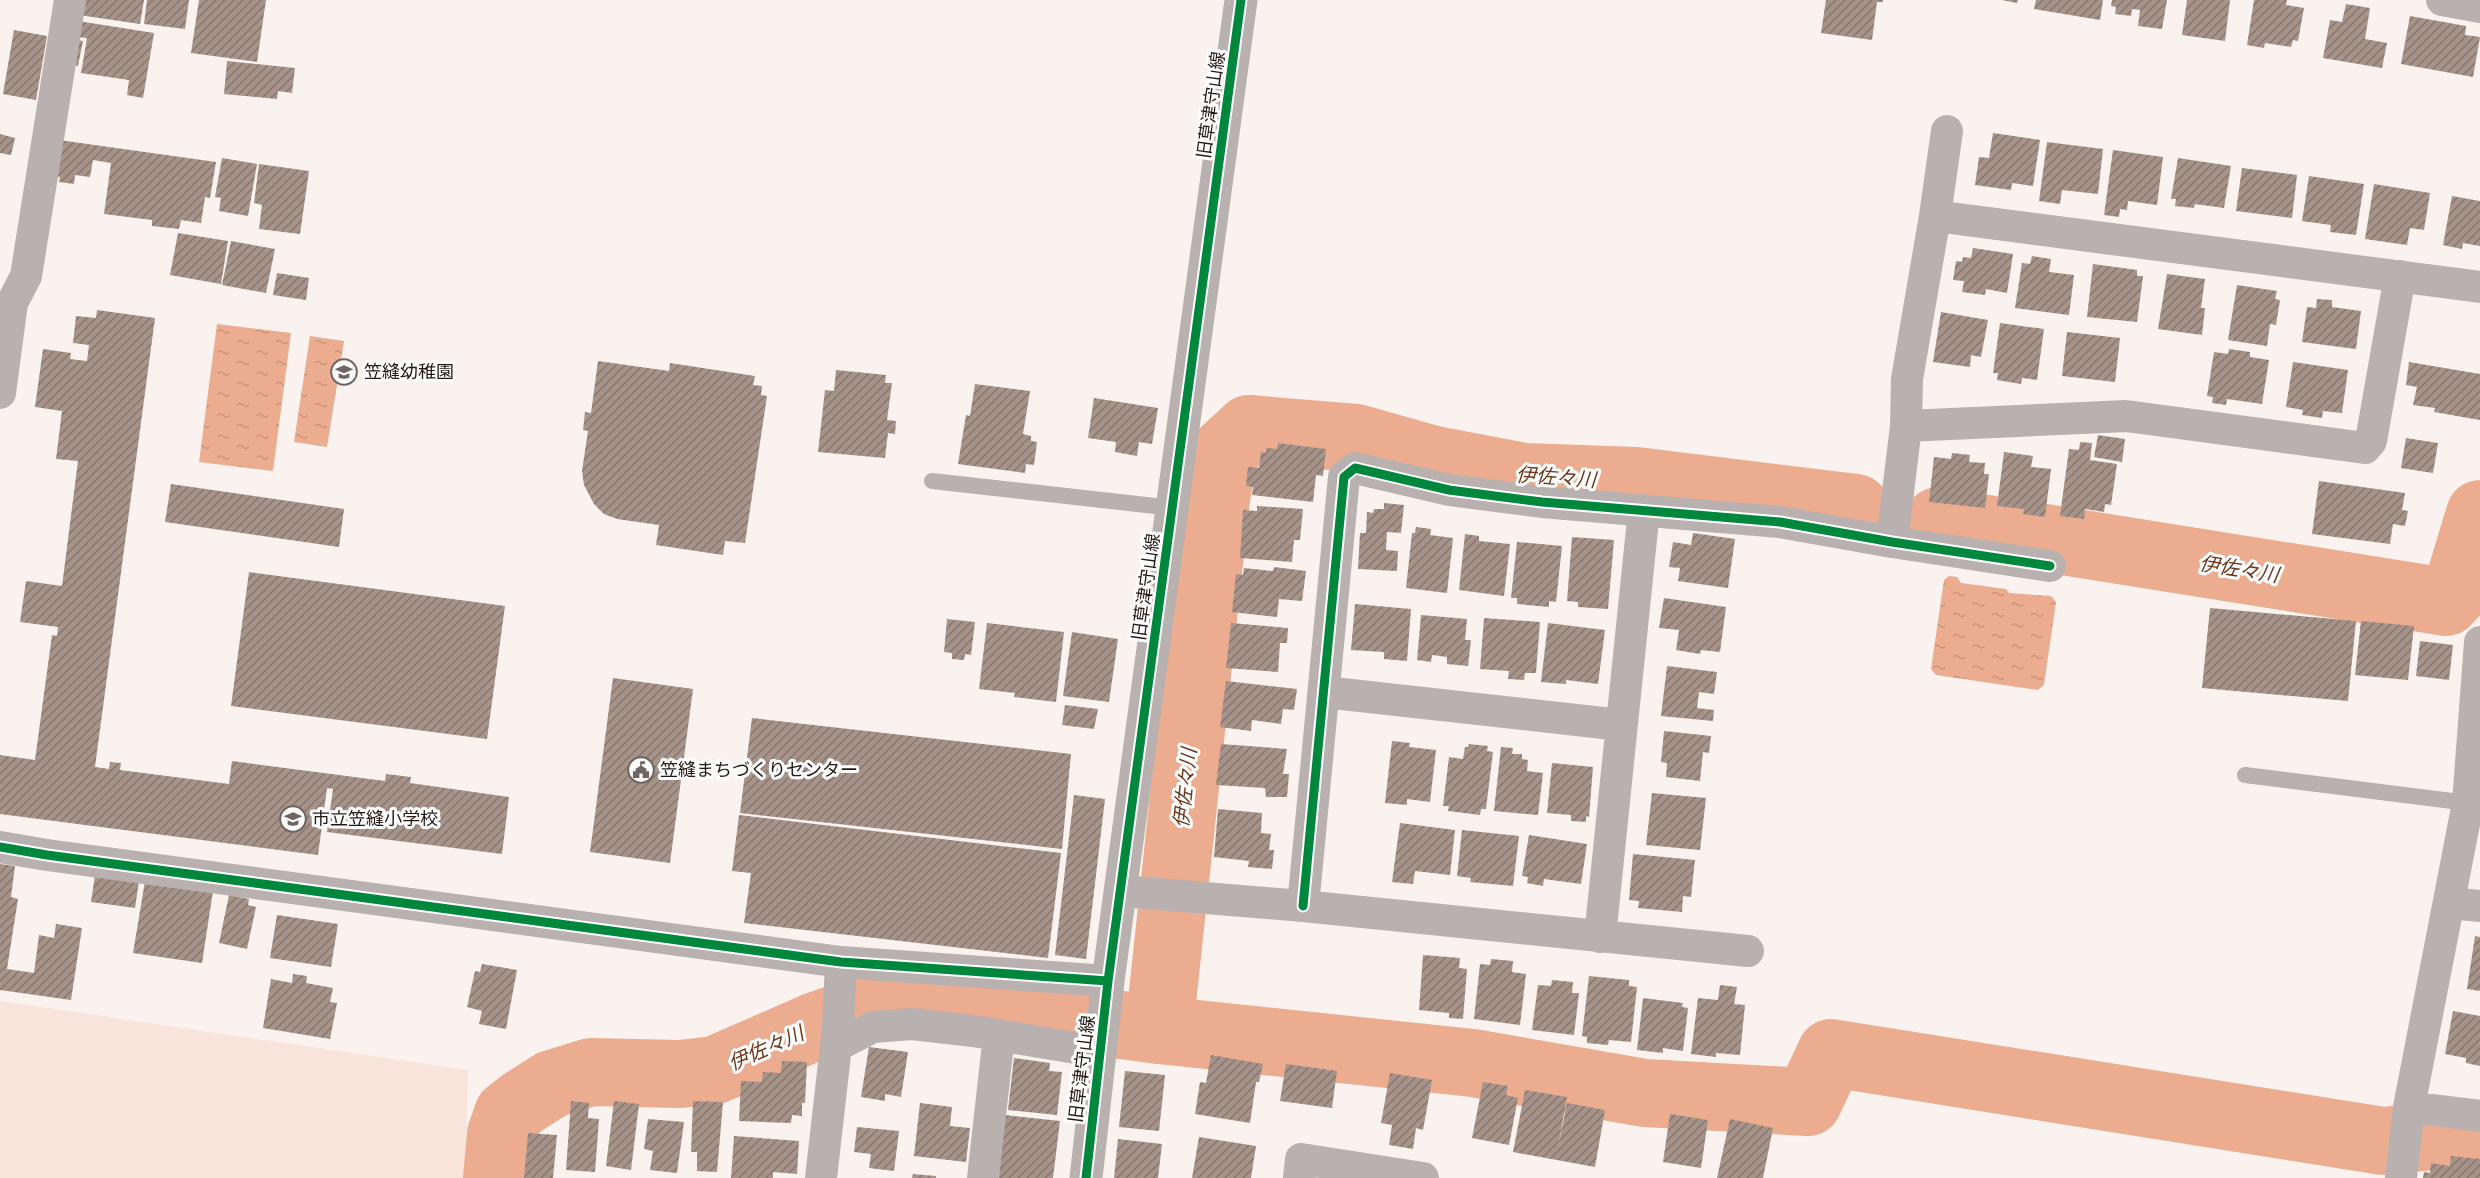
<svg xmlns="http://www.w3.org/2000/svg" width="2480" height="1178" viewBox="0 0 2480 1178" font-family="Montserrat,'Noto Sans JP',sans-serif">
  <defs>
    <pattern id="water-ripples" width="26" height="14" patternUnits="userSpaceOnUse" patternTransform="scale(1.5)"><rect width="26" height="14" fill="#ecac8f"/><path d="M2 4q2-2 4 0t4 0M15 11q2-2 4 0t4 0" fill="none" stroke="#ca937a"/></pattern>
    <pattern id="building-hatch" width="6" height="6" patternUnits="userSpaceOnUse" patternTransform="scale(1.5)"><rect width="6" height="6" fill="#a69389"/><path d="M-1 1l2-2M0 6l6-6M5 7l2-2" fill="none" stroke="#87776f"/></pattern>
  </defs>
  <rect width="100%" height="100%" fill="#faf2ef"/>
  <path fill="#f8e4db" d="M0 1001 468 1070 465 1178H0Z"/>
  <path fill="url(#water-ripples)" d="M217 324 291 333 273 471 199 462Z
    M310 336 344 341 327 447 294 442Z
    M1949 576 1957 577 1961 583 2006 589 2009 593 2051 596 2056 602 2044 685 2038 690 1936 675 1931 669 1944 580Z
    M510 1159 509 1178H486L487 1161Z"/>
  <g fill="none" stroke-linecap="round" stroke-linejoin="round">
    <path stroke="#ecac8f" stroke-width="68" d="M1938 521 2446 602 2457 590 2480 514
      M1159 1030 1473 1063 1645 1093 1808 1102 1831 1053 2383 1141 2443 1135 2480 1140
      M497 1178 501 1134 508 1114 522 1103 552 1084 591 1072 680 1074 715 1070 816 1026 894 999 944 1001 1159 1030 1215 506 1223 453 1249 429 1356 438 1434 460 1524 477 1636 481 1856 508"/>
  </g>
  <path fill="url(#building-hatch)" d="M81 0H144L140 24 79 15Z
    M147 0H189L185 29 144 24Z
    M199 0H266L257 62 191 53Z
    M1826 0H1883V2H1877L1872 40 1821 33Z
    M2002 0H2018L2017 3Z
    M2036 0H2103L2100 20 2034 9Z
    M2112 0H2167L2162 29 2138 26 2140 10 2132 9 2131 16 2115 14 2116 7 2111 6Z
    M2187 0H2230L2225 41 2182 35Z
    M2254 0H2287L2286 5 2304 8 2298 41 2293 40 2291 47 2265 43 2264 48 2247 45Z
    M2346 4 2370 8 2365 39 2387 43 2382 68 2323 58 2330 20 2342 22Z
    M2410 16 2466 26 2465 35 2480 37 2473 77 2401 64Z
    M78 21 154 33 143 98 127 95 129 80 81 73 87 38 75 37Z
    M14 30 47 36 36 100 3 94Z
    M73 39 83 41 78 66 68 63Z
    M227 61 295 68 292 93 278 91 277 99 224 94Z
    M1993 133 2040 140 2033 186 2012 183 2011 190 1975 185 1979 157 1989 158Z
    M0 134 15 138 11 155 0 153Z
    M59 140 216 162 210 198 205 197 201 223 181 220 179 229 152 226V220L104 214 111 163 93 160 90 177 75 175 74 184 59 182 60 177 54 176Z
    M2047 142 2103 149 2098 194 2062 190 2060 204 2039 201Z
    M2113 150 2163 157 2157 205 2128 201 2127 210 2120 209 2119 217 2104 215Z
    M222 158 257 164 248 216 219 211 221 198 215 197Z
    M2178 158 2231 166 2224 208 2195 204 2194 208 2175 206 2176 199H2171Z
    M259 164 309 171 300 234 259 229 262 205 254 203Z
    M2242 168 2297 175 2292 218 2236 211Z
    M2309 176 2364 184 2356 235 2330 232 2331 225 2302 221Z
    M2374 184 2430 193 2424 230 2410 228 2407 245 2365 239Z
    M2452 196 2480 201V246L2463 243 2462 249 2443 245Z
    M178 233 228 241 221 284 170 275Z
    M231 241 275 249 266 293 222 285Z
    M1973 248 2013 254 2007 293 1986 289 1985 295 1962 292 1964 281 1953 280 1956 261 1962 262 1963 257 1971 258Z
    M2032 256 2051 259 2049 272 2074 275 2069 315 2015 308 2022 263 2030 264Z
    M2093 264 2137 270V276H2143L2137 322 2087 317Z
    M277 273 309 278 306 300 273 295Z
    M2167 274 2205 279 2201 308H2205L2202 335 2158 329Z
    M2237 285 2277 291 2275 299 2280 300 2276 325 2270 324 2267 346 2228 340Z
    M2317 299 2332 300V307L2361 311 2356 349 2302 342 2307 307 2316 308Z
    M97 310 155 318 95 767 109 769 110 762 121 763 120 770 229 784 232 761 385 781 386 774 411 777 410 783 509 797 502 854 327 832 333 789 327 788 318 855 0 814V755L35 760 52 635 57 636 58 627 20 622 26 581 62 586 78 461 56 459 62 411 35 407 43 349 71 353 70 359 87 361 89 345 73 343 76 316 96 318Z
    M1941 312 1988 320 1981 357 1971 355 1970 367 1933 362Z
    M2000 323 2044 329 2037 380 2022 378 2021 384 1997 380 1998 373H1993Z
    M2067 332 2120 338 2115 382 2062 376Z
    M2229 349 2250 352V357L2269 360 2262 404 2227 399 2226 405 2212 403 2213 397 2207 396 2214 352 2228 354Z
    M598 361 669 371 670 363 755 376 753 385 762 386 761 395 767 396 745 543 725 541 723 555 656 545 659 525 617 519 604 514 594 504 584 485 582 471 588 431 583 430 585 412 591 413Z
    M2293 362 2348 370 2342 413 2323 411 2322 418 2302 415 2303 410 2286 407Z
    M2409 362 2480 374V420L2434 412 2435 408 2413 405 2417 387 2406 385Z
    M836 370 886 375 885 383H892L887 420 896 421 895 434 888 433 885 458 818 452 825 390 834 391Z
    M975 384 1030 391 1023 434 1031 436V441L1037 442 1034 465 1026 464 1025 473 958 464 966 415 970 416Z
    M1094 398 1158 408 1152 444 1139 442 1137 456 1115 452 1116 442 1088 438Z
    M2098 435 2125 439 2122 462 2094 457Z
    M2406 438 2438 443 2433 473 2401 468Z
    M2080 442 2092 443 2090 460 2117 464 2111 505 2105 504 2104 512 2085 509 2084 519 2060 516 2069 449 2079 450Z
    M1278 443 1326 449 1323 476 1316 475 1313 502 1252 495 1253 487 1246 486 1248 467 1259 468 1261 452 1266 453V448L1277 449Z
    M2004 452 2033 456 2031 467 2051 469 2045 517 2023 514 2024 509 1997 506Z
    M1952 453 1970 455 1969 462 1985 463 1984 474H1989L1985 508 1929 502 1934 457 1951 459Z
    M2319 481 2405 493 2402 510 2408 511 2405 526 2393 524 2390 544 2312 534Z
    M171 484 344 509 339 547 165 522Z
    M1384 503 1404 505 1401 533 1387 532 1386 550 1398 551 1397 571 1358 569 1360 533H1366L1367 512 1373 513 1374 509H1384Z
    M1257 506 1303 509 1300 540H1294L1292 562 1240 558 1243 510 1257 511Z
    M1416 527 1431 529 1430 535 1453 538 1447 593 1406 588 1412 533H1415Z
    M1693 533 1735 539 1728 588 1678 581 1680 568 1669 567 1673 542 1691 545Z
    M1465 534 1479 536V541L1510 544 1504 596 1459 590Z
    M1572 537 1614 540 1608 609 1578 607V602L1567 601Z
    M1517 542 1562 546 1556 602 1549 601V607L1517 604V598H1511Z
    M1274 567 1306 571 1302 601 1279 599 1277 617 1232 612 1236 574 1243 575 1244 568 1273 571Z
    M249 572 505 606 487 739 231 706Z
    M1664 598 1726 607 1720 652 1701 650 1700 654 1676 650 1679 630 1659 628Z
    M1355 604 1411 609 1407 661 1384 659V652L1351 650Z
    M2210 608 2356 621 2348 701 2202 688Z
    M1421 615 1467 619 1465 640H1471L1468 666 1447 664V657L1432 655 1431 662 1417 660Z
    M1484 618 1540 622 1536 673H1525L1524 680 1508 679 1509 671 1480 669Z
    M947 619 975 622 971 655 965 654 964 660 952 659V653L944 652Z
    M2361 621 2414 626 2408 680 2355 675Z
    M987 623 1064 632 1056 702 1014 697 1015 693 979 689Z
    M1231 623 1288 628 1287 643H1280L1278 672 1226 668Z
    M1548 623 1605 630 1598 684 1566 680V684L1541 682Z
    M1072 632 1118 639 1109 702 1063 696Z
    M2420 641 2453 645 2449 680 2416 676Z
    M1667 666 1717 672 1714 694 1699 692 1697 708 1714 710 1713 721 1661 716Z
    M613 678 693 689 670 863 590 852Z
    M1226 681 1297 689 1294 710 1283 709 1281 724 1252 720 1251 731 1220 727Z
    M1065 705 1098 709 1094 729 1062 725Z
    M752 718 1071 754 1062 849 740 813Z
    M1664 731 1711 736 1709 753 1703 752 1700 781 1666 777 1667 763 1661 762Z
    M1392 741 1410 743 1409 747 1436 750 1430 802 1407 799V805L1385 803Z
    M1221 744 1287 749 1283 774H1289L1287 797H1266L1265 788 1216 785Z
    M1469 744 1488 746 1487 751 1493 752 1486 809H1481L1480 815 1448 811 1449 806H1443L1449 757 1463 759 1465 747H1468Z
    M1501 747 1513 748 1512 754H1522V759L1528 760 1527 771 1543 773 1538 815 1494 811Z
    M1552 763 1593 767 1589 817 1586 816V822L1571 821V815L1547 813Z
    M1652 793 1706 798 1700 850 1646 845Z
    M1074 795 1105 799 1086 959 1055 955Z
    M1218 809 1262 813 1261 833 1271 834 1269 850H1274L1272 869 1248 867 1249 861 1214 857Z
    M739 815 1061 853 1048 958 744 923 751 873 732 871Z
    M1400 823 1455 830 1450 875 1415 871 1413 884 1392 882Z
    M1462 830 1519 836 1513 886 1470 882 1471 878 1457 876Z
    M1529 835 1587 844 1581 884 1544 879 1543 886 1527 883 1528 877 1522 876Z
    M1633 854 1695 860 1691 897 1683 896 1682 912 1638 908 1639 901 1629 900Z
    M0 864 15 866 11 897 18 899 7 969 34 973 39 935 54 938 56 924 82 928 71 1000 0 990Z
    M95 875 139 881 135 908 91 902Z
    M145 881 213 891 202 963 133 953Z
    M229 895 249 899 248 905 256 907 247 949 219 943Z
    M277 915 338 924 331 967 270 958Z
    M2475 936 2480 937V991L2467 989Z
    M1423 955 1460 958 1459 968 1467 969 1463 1019 1449 1018V1013L1419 1010Z
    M1491 959 1513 961 1512 972 1526 974 1520 1025 1474 1019 1480 964 1490 965Z
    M482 964 517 970 506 1029 479 1024 482 1011 467 1007 475 971 480 972Z
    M293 974 307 976 306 983 333 988 330 1002 337 1003 330 1039 263 1028 271 979 292 983Z
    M1589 976 1629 980V986L1637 987 1631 1042 1609 1040 1608 1045 1587 1043V1037L1582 1036Z
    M1552 980 1573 982 1572 993H1579L1574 1035 1532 1030 1538 985 1551 986Z
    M1720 985 1737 987 1734 1004 1745 1005 1740 1055 1716 1053V1057L1691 1054 1698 998 1718 1000Z
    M1643 998 1683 1003 1682 1007 1688 1008 1683 1051 1663 1048V1053L1637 1050Z
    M2453 1011 2480 1016V1066L2466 1063V1058L2445 1054Z
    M869 1047 908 1052 901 1097 885 1094V1101L861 1097Z
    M1211 1055 1263 1064 1259 1082H1256L1250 1123 1195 1114 1200 1082 1206 1083Z
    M1014 1058 1050 1063 1049 1071 1062 1072 1057 1115 1008 1110Z
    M782 1061 807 1062 805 1103H802V1116L792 1115 791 1123 739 1121 741 1081 762 1082 763 1072 781 1073Z
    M1286 1064 1337 1071 1332 1108 1280 1101Z
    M1125 1071 1165 1075 1159 1131 1119 1127Z
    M1390 1073 1432 1080 1423 1130 1416 1128 1413 1149 1389 1145 1392 1125 1381 1123Z
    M1483 1082 1508 1086 1506 1095 1518 1098 1509 1145 1472 1138Z
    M1525 1090 1567 1097 1558 1148 1567 1103 1605 1110 1595 1167 1513 1152Z
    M571 1101 589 1103 588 1118 599 1119 595 1172 566 1170Z
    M614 1101 639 1104 631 1170 606 1166Z
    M693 1101 723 1102 717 1172 697 1171V1152H691Z
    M920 1103 952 1107 950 1126 970 1128 966 1162 914 1156Z
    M1670 1114 1708 1120 1701 1168 1663 1162Z
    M1005 1115 1060 1121 1053 1178H997Z
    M648 1119 684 1122 677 1173 650 1170 653 1151 644 1149Z
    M1730 1119 1773 1128 1763 1178H1717Z
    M857 1127 899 1131 894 1171 869 1168 871 1154 854 1152Z
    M528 1133 557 1135 553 1178H524Z
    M734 1136 799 1141 797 1174 773 1172V1178H731Z
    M1199 1137 1256 1146 1251 1178H1192Z
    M1118 1139 1162 1144 1158 1178H1114Z
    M2451 1156 2480 1159V1178H2423L2424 1172 2430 1173 2431 1163 2450 1166Z
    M913 1174 936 1176V1178H912Z"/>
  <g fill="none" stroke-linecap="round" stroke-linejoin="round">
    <path stroke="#b8b1af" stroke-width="16" d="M932 481 1173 508
      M2245 775 2468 803"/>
    <path stroke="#b8b1af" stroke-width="32" d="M2442 0 2480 7
      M1935 216 2480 287
      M0 393 12 303 26 276 70 0
      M1906 426 2126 416 2365 448 2371 441 2400 276
      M1892 542 1906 426 1907 379 1935 216 1947 131
      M1324 692 1621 725
      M0 847 47 855 841 962 1108 981
      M1121 891 1303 906 1748 951
      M2450 903 2480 906
      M1303 906 1344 477 1355 468 1449 490 1542 502 1780 522 1892 542 2050 566
      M1600 937 1644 510
      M836 1046 873 1027 912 1024 973 1031 1100 1052
      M2409 1107 2480 1116
      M821 1178 838 1028 841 962
      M983 1178 999 1035
      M1299 1178 1301 1159 1423 1178
      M2401 1178 2409 1107 2468 803 2480 642"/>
    <path stroke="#b8b1af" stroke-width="33" d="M1086 1178 1108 981 1241 0"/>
    <g stroke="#fff" stroke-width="13">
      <path id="cycleway" d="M0 847 47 855 841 962 1108 981
        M1303 906 1344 477 1355 468 1449 490 1542 502 1780 522 1892 542 2050 566
        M1086 1178 1108 981 1241 0"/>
    </g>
    <use href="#cycleway" stroke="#00873e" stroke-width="9"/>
  </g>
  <defs>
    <g id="school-ring" transform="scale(1.35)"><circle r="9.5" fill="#fff" stroke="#6e6461" stroke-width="1.5"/><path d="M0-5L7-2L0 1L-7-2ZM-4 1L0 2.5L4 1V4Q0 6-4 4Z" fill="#6e6461"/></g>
    <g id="civic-ring" transform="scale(1.35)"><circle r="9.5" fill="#fff" stroke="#6e6461" stroke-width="1.5"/><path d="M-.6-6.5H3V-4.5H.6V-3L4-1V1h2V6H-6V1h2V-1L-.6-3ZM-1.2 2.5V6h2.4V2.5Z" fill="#6e6461"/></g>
  </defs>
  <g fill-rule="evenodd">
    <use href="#school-ring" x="344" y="372"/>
    <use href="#civic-ring" x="641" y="770"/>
    <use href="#school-ring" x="293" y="819"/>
  </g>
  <g text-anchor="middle" stroke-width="6" stroke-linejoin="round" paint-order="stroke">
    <g font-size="18" fill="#231814" stroke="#fff">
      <text transform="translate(1211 105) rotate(-82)" y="6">旧草津守山線</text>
      <text transform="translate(1146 587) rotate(-82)" y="6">旧草津守山線</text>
      <text transform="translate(1082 1069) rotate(-83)" y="6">旧草津守山線</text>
    </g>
    <g font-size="18" fill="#231814" stroke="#fff" text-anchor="start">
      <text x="364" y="378">笠縫幼稚園</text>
      <text x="660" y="776">笠縫まちづくりセンター</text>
      <text x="312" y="825">市立笠縫小学校</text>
    </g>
    <g font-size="20" font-style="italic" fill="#70361a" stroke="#fff">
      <text transform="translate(1556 477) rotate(4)" y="7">伊佐々川</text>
      <text transform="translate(2239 569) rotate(9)" y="7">伊佐々川</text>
      <text transform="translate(1185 788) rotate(-84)" y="7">伊佐々川</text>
      <text transform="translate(766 1048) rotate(-24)" y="7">伊佐々川</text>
    </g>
  </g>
</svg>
